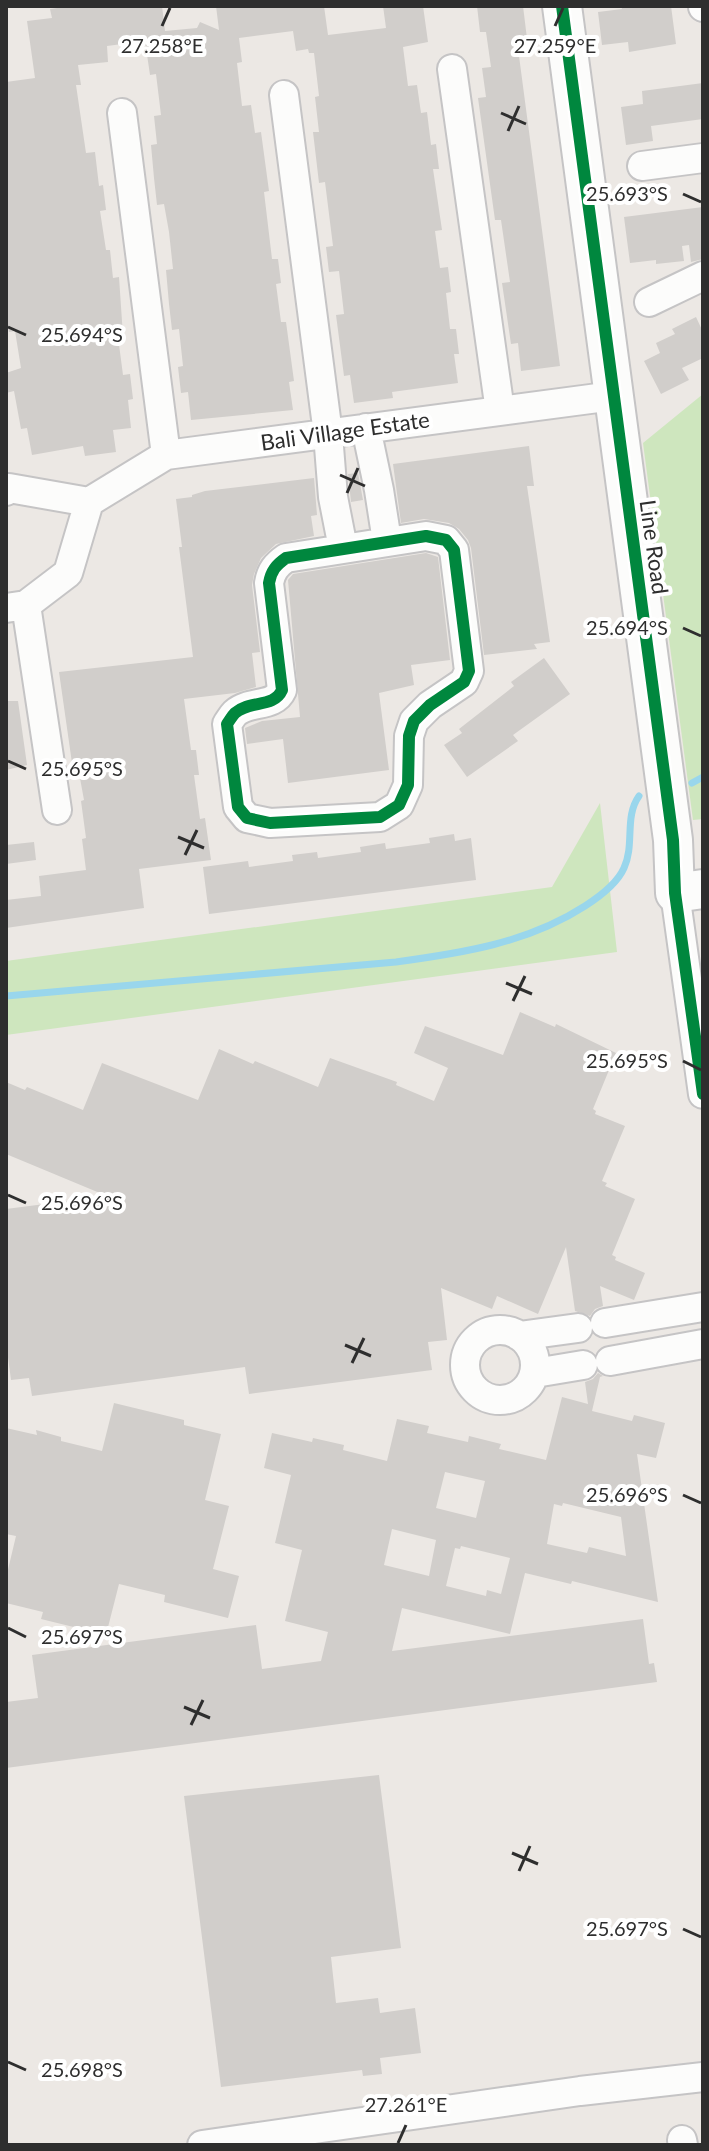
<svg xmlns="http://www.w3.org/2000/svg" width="709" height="2151" viewBox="0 0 709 2151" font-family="Lato,sans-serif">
  <rect width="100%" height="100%" fill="#ece8e4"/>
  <path fill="#cee6be" d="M703 394V819L693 820 643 443Z
    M600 803 617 952 6 1035V961L552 887Z"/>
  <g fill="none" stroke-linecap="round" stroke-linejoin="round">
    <path stroke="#99d6ec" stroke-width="7" d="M692 783 703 777
      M6 996 396 962C462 953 528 943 585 906 599 897 617 884 624 868 635 844 624 817 639 796"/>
  </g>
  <path fill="#d1cecb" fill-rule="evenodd" d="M71 6H162L165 31 197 28 200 22 219 30 216 6H324L328 35 386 28 383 6H423L428 42 403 47 408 86 417 85 421 113 427 112 431 145 436 144 439 169H433L442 230 435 231 440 268 448 267 451 292 446 293 450 329H456L459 354H454L458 383 392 392 393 398 354 403 350 375 344 376 336 315 344 314 339 271 329 272 326 247 333 246 325 182 319 183 313 132H319L315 97 319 96 314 53H309L308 49 296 51 293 31 239 38 242 62 237 63 242 106 251 105 255 133 261 132 269 191 264 192 272 259H278L281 283 276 284 281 322H286L294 381 289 382 293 410 191 420 188 392 181 393 178 367 183 366 179 329 172 330 169 304 166 270 173 269 169 232 164 204 157 205 154 178 151 145 157 144 154 116 161 115 156 74 150 75 145 41 107 46 108 62 78 65 81 85H76L86 153 95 152 99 186 103 185 106 210 100 211 106 250H110L113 278 119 277 123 336 118 337 123 375 130 374 133 399 128 400 131 428 113 430 116 452 85 456 83 446 32 455 27 428 21 429 14 391 6 393V373L21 368 15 331 9 332 6 314V82L35 78 27 21 52 18 50 9Z
    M477 6H523L529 55 519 56 560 366 521 371 518 343 511 344 502 283 510 282 501 220H495L478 98 486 97 482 68 491 67 486 32H480Z
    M621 6H671L676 44 629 52 628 42 602 45 598 12 622 9Z
    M703 83V119L651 126 653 141 626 145 621 107 643 104 642 91Z
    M703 207V259L691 262 689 245 682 246 684 261 656 264V260L630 263 624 217Z
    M696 317 703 332V358L682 368 689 380 661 394 644 361 660 353 656 343 675 334 672 329Z
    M529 446 534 486H527L550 642 534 644 537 649 484 655 471 548 468 540 459 529 449 523 424 519 401 523 393 464Z
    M358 473 363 500 351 502 348 474Z
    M314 478 317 515 311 516 314 536 276 544 261 558 254 574 252 585 260 652 252 653 256 687 235 693 184 699 191 750H196L199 775H194L200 819 205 818 211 860 139 869 144 908 6 928V900L41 896 39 876 86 870 82 839 86 838 81 801 84 800 77 762 72 763 59 672 193 657 179 547H182L176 499 192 497V495L205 491Z
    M426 553 438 557 450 660 411 665 414 685 379 693 389 770 288 783 283 739 247 744 245 728 262 721 300 717 288 580 293 574Z
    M544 658 570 694 513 735 518 741 467 777 444 745 462 733 459 729 514 686 511 682Z
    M6 701H18L27 765 6 770Z
    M454 834 455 841 471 838 476 880 209 914 203 867 248 861 249 867 293 861 292 855 317 852 318 858 361 852 360 847 385 843 386 849 430 843 429 838Z
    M34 842 36 860 6 864V845Z
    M520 1012 555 1027 556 1024 616 1053 593 1109 596 1111 595 1114 625 1126 602 1181 607 1183 605 1186 635 1199 612 1255 616 1257 615 1260 645 1273 634 1300 600 1286 603 1306 595 1309 590 1316 575 1311 566 1247 538 1314 497 1296 492 1309 441 1288 447 1340 428 1342 432 1370 249 1394 245 1367 32 1396 29 1378 11 1380 6 1342V1209L107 1196 6 1154V1082L25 1090 27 1087 83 1110 102 1063 198 1100 219 1049 253 1064 255 1061 318 1087 330 1058 397 1082 396 1085 434 1101 448 1068 414 1053 425 1026 503 1055Z
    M598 1373 603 1376 600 1377 592 1411 632 1421 634 1415 665 1423 656 1458 637 1454 658 1602 572 1581 571 1584 525 1573 510 1634 402 1608 392 1651 643 1619 649 1664 654 1663 657 1682 6 1768V1702L38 1698 32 1655 256 1625 262 1669 321 1661 328 1632 285 1621 302 1550 275 1543 291 1475 264 1468 272 1433 312 1442 313 1438 344 1445 343 1450 387 1461 397 1419 429 1426 427 1433 468 1442 469 1436 501 1444 499 1449 546 1460 562 1397 588 1404 585 1382 593 1379ZM445 1472 485 1481 476 1518 436 1508ZM563 1503 621 1517 626 1556 589 1547 587 1553 547 1544 554 1504 562 1506ZM392 1529 436 1540 429 1576 384 1565ZM461 1546 510 1558 501 1594 487 1590 486 1596 446 1586 455 1548 460 1549Z
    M114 1403 184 1420V1425L221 1434 205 1500 229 1506 213 1569 239 1576 228 1618 164 1602 165 1595 119 1584 106 1635 41 1619 43 1612 6 1603V1578L16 1536 6 1534V1428L37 1435 36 1430 61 1437V1441L102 1451Z
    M379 1775 401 1948 331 1957 336 2003 378 1998 380 2013 415 2008 421 2053 380 2058 382 2074 363 2076 362 2070 221 2087 184 1796Z"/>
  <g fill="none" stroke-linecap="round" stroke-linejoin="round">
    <g stroke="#c5c4c5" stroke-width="32">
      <path id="street" d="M703 6V7
        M452 69 500 411
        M284 95 328 434 333 497 343 548
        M122 113 166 455
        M642 166 703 158
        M649 302 703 276
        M366 428 379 490 387 541
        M6 491 9 488 89 502
        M89 502 166 455 613 396
        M426 536 446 540 454 550 469 671 464 682 430 705 414 721 409 736 408 785 399 805 380 817 270 823 247 818 238 807 227 724C230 720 232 716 235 713 250 700 274 708 282 690L269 583C271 571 276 565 286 558Z
        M26 605 57 810
        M6 608 26 605 68 573 89 502
        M675 893 703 1094
        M605 1323 703 1307
        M465 1365a35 35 0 1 1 70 0a35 35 0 1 1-70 0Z
        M519 1336 578 1328
        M610 1361 703 1344
        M535 1373 583 1365
        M682 2140 683 2145
        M202 2145 580 2091 703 2077"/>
    </g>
    <g stroke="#c5c4c5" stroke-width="42">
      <path id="secondary" d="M562 6 673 840 675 893 703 889"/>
    </g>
    <use href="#street" stroke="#fcfcfb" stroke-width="28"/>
    <use href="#secondary" stroke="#fcfcfb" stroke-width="38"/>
    <g stroke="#fff" stroke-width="17">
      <path id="cycleway" d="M562 6 673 840 675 893 703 1094
        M426 536 446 540 454 550 469 671 464 682 430 705 414 721 409 736 408 785 399 805 380 817 270 823 247 818 238 807 227 724C230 720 232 716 235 713 250 700 274 708 282 690L269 583C271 571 276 565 286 558Z"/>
    </g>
    <use href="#cycleway" stroke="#00873e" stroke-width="12"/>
  </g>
  <path fill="none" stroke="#2e2e2e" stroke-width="3" d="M162 26 170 8M555 26 563 8M501 113 526 124M508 131 519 106M683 194 701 202M8 327 26 335M340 475 365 486M347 493 358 468M683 628 701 636M8 761 26 769M178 837 204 848M185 855 197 830M506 983 532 994M513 1001 525 976M683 1061 701 1070M8 1195 26 1203M345 1345 371 1356M352 1363 364 1338M683 1495 701 1503M8 1628 26 1637M184 1707 210 1718M191 1725 203 1700M512 1853 538 1864M519 1871 530 1846M683 1929 701 1937M8 2062 26 2070M398 2143 406 2125"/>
  <g text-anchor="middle" stroke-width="8" stroke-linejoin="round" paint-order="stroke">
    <g font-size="22" fill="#2e2e2e" stroke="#fff">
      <text transform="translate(345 431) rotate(-8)" y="8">Bali Village Estate</text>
      <text transform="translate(654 547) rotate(82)" y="8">Line Road</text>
    </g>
  </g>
  <g font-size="20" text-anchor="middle" fill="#2e2e2e" stroke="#fff" stroke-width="8" stroke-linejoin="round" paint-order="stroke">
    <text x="162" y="53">27.258°E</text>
    <text x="555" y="53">27.259°E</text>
    <text x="627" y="201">25.693°S</text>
    <text x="82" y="342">25.694°S</text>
    <text x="627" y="635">25.694°S</text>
    <text x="82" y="776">25.695°S</text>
    <text x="627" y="1068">25.695°S</text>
    <text x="82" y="1210">25.696°S</text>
    <text x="627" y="1502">25.696°S</text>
    <text x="82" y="1644">25.697°S</text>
    <text x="627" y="1936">25.697°S</text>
    <text x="82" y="2077">25.698°S</text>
    <text x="406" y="2112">27.261°E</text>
  </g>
  <rect width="709" height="2151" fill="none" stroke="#2e2e2e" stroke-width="16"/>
</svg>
